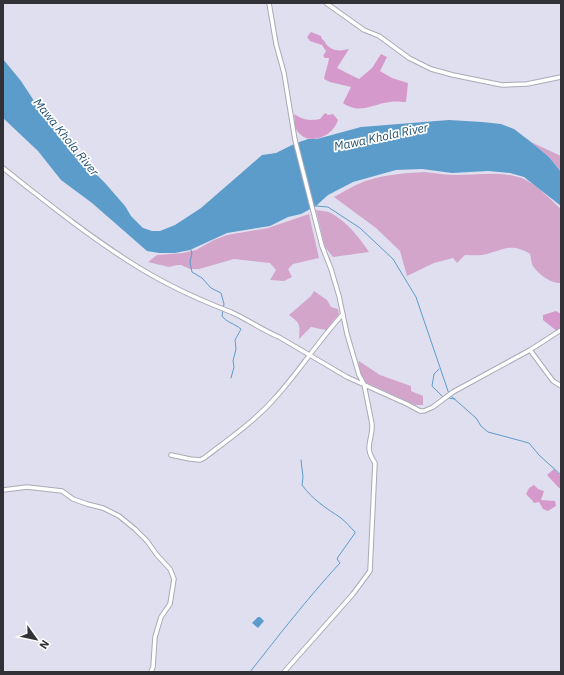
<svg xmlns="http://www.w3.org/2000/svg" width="564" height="675" viewBox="0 0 564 675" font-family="'IBM Plex Sans',sans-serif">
  <rect width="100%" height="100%" fill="#e0dfef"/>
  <path fill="#d3a5cb" d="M531 142 561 156V172L549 157Z
    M425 172C435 173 446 175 456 175 478 175 504 170 526 180 539 187 550 199 561 209V283C551 284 536 273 532 264 531 261 531 257 530 254 512 243 505 249 487 254 480 256 472 255 465 255L457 263 453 258 434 263 407 276 400 251 376 228 334 197C341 193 348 189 356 185 377 175 402 173 425 172Z
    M316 210C321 211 327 211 331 213 347 222 359 237 369 252L333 257 325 247Z
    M309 214 319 258 293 264 288 269 292 277 284 281 270 280 276 270 270 263 234 259 199 269H190L181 265H177L169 267 148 262 157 255 183 253 196 250 214 240 227 235 268 228Z
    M314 291 327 300 331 307 338 309 339 314 326 330 311 327 299 339C300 325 301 324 289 315L311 296Z
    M359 361 380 375 411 386V391L423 396V405H415L363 381 358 366Z"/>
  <path fill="#d59acb" d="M311 32 321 36 322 39C324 40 325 42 326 44 333 52 340 51 349 49L337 68 359 79 372 68 381 54 387 57 380 71 392 78 408 83 406 102C401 102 395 101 390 102 372 104 360 115 343 103L351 87 330 82 324 79C325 72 328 66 329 58H325L323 56 326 51 322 45 310 41 307 37Z
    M325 113 328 115 333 114 338 120C333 137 307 148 296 129 294 125 295 118 294 114 304 120 308 121 320 119Z
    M556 311 561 314V330L558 332 543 320V315Z
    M554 469 561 476V488H559L547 475Z
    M534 485 538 489 544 491 541 500 555 501 556 506 548 511 543 509 539 502 534 503C532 499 528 497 526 494L529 488Z"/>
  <path fill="#5c9ccb" d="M3 59 21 81 40 110 61 139 105 183 125 206 131 216 143 228 152 231H160L175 225 201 208 262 155 276 153 294 144 308 139H317L361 127 449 120 482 122 501 124 514 129 531 142 549 157 561 172V206L524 177 510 173 488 171 452 173 422 169 396 170 353 182 328 195 316 206 301 214 288 217 270 226 227 233 190 250 175 253H159L147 251 92 203 61 180 38 151 3 118Z
    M258 617H260L264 621 258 628 252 623Z"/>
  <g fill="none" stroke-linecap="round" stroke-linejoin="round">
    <path stroke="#5c9ccb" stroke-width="1" d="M316 206 328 207 360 228 393 259 416 297 449 394
      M191 250 192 253 190 262 192 272 202 278 211 288 221 293 224 304 222 316C226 322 235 324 241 329L235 340 236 349 233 361 234 367 231 378
      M439 369 434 374 432 386 443 397
      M451 396 476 418 481 426 488 432 529 443 539 455 561 475
      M448 398 455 399
      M250 672C279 635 307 599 339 564L340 563 337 559 338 557 355 533V532C350 527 346 522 341 518 326 508 313 500 302 485L303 477 301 460"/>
    <g stroke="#aaa9b8" stroke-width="5.5">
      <path id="street" d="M269 3 276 44 284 73 295 140 322 246 331 269 339 296 347 334 359 375 364 384 372 424C373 441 363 446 375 463L370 571 353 594 284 672
        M326 3 364 30 379 36 409 58 431 69 453 75 502 85 527 84 561 77
        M3 168C45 201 87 235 133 264 163 283 197 299 231 312 247 319 262 330 279 337L347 377 407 404 420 411H424L433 407 453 392 530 350 561 330
        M530 350 553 381 561 386
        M171 455 190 459 200 460 204 458C228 440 256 420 275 398 299 372 318 341 343 314
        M3 490 27 487 62 491 73 499 87 504 103 508 119 516 135 529 147 541 157 555 170 569 174 579 170 604 161 617 155 637 153 667 151 672"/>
    </g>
    <use href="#street" stroke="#fff" stroke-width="3.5"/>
  </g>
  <g text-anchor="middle" stroke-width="3.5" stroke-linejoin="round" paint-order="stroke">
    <g font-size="12" font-style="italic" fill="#215171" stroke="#fff">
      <text transform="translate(66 137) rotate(51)" y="4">Mawa Khola River</text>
      <text transform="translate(381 137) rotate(-12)" y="4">Mawa Khola River</text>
    </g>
  </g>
  <rect width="564" height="675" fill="none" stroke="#313137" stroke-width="8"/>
  <g transform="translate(36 639) rotate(123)" stroke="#ffffff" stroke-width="3" paint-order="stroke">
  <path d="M0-3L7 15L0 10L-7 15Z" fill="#313137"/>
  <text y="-6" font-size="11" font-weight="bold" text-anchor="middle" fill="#313137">N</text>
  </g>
</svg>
